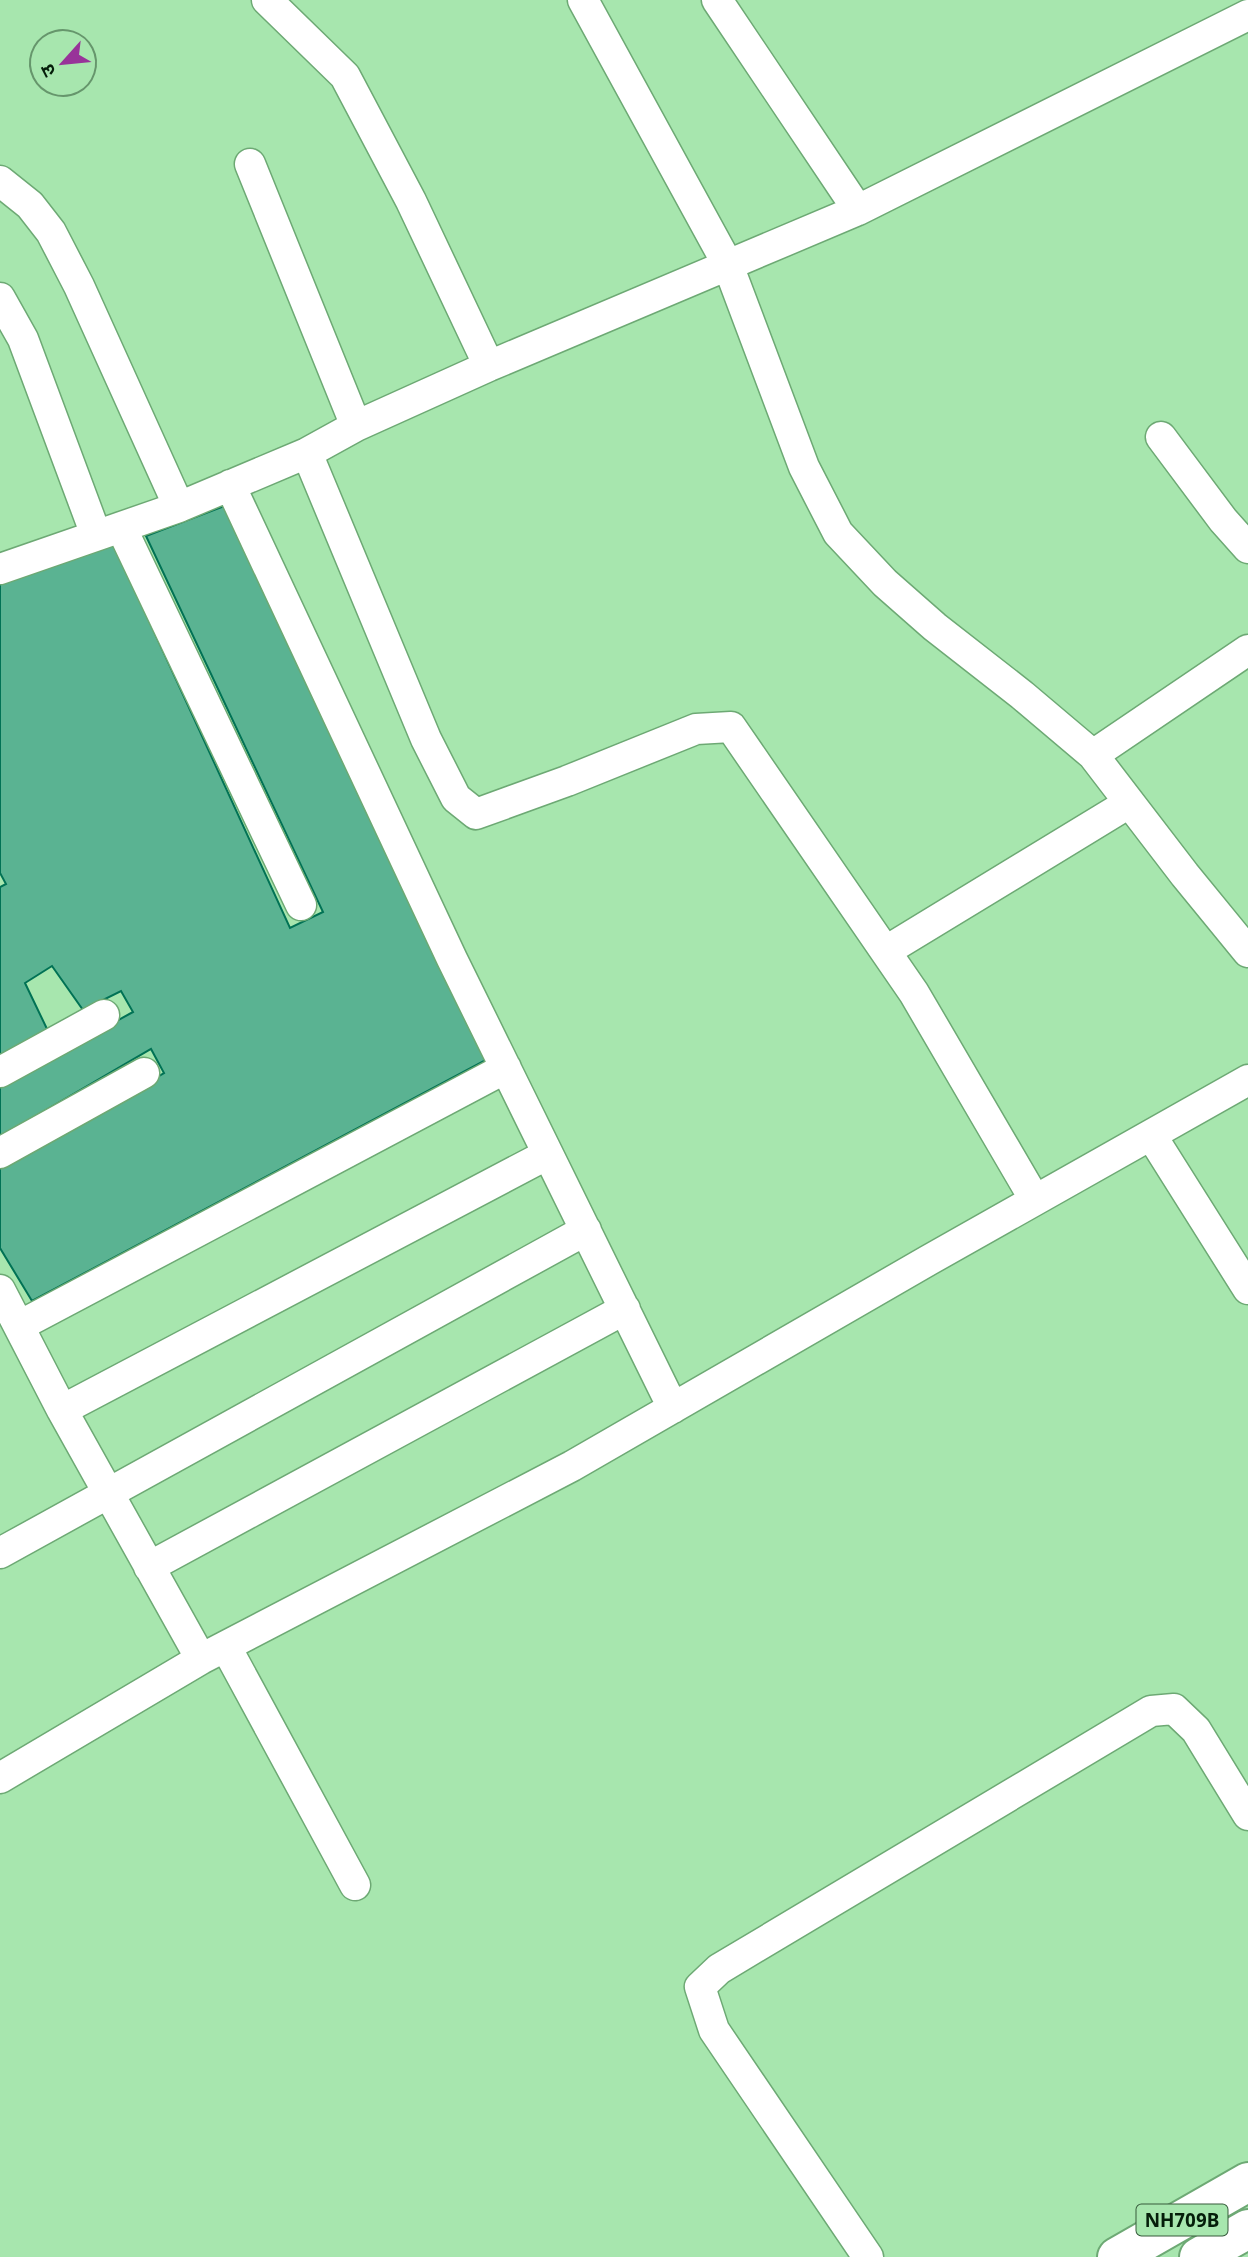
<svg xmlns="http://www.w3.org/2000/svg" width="1248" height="2257" viewBox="0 0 1248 2257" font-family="Georgia,'Noto Sans Devanagari',serif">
  <rect width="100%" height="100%" fill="#a7e6ae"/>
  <path fill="#5ab392" stroke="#017255" stroke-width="2" d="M227 505 486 1060 32 1301 0 1248V1167L164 1073 151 1049 0 1137V1085L133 1012 121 991 83 1010 52 966 25 983 48 1031 0 1055V887L6 884 0 873V581L114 544 290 928 323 912 146 536Z"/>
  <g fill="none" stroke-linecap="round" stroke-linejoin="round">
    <g stroke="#6da974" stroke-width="33">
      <path id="street" d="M267 0 345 76 411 201 489 366
        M583 0 728 265 804 467 838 533 885 583 935 627 1022 695 1093 755 1185 875 1248 952
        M717 0 858 210
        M250 164 356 426
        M0 181 30 205 51 232 79 286 179 507
        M0 298 23 339 96 535
        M1161 437 1223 520 1248 548
        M307 453 426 739 456 798 476 814 567 781 696 729 731 727 914 993 1035 1200
        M230 485 452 959 673 1408
        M121 527 301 905
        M0 569 179 507 307 453 356 426 489 366 858 210 1248 15
        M1093 755 1248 650
        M886 951 1129 803
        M0 1072 104 1015
        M1151 1135 1248 1289
        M0 1153 144 1073
        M0 1290 62 1410 201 1659
        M19 1326 506 1068
        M62 1410 548 1154
        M0 1553 586 1230
        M149 1567 625 1309
        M226 1647 355 1885
        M0 1778 201 1659 572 1466 929 1260 1248 1080
        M868 2257 714 2030 700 1987 719 1969 1151 1711 1174 1709 1196 1730 1248 1815"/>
    </g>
    <g stroke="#6da974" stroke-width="42">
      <path id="highway" d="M1117 2257 1248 2182
        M1199 2257 1248 2229"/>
    </g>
    <use href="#street" stroke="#fff" stroke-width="30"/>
    <use href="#highway" stroke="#fff" stroke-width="38"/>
  </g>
  <g text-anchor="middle" stroke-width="5" stroke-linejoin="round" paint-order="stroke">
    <rect fill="#a7e6ae" stroke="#365a3b" stroke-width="2" x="1136.5" y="2204.5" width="91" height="31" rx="5"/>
    <g font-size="19" font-weight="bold" fill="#051e0a">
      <text x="1182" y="2227">NH709B</text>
    </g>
  </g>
  <g transform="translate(63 63) rotate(243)"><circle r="33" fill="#a7e6ae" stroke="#66966c" stroke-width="2"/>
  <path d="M0-5L12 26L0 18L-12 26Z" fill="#983399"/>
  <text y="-10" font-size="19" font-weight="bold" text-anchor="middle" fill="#051e0a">उ</text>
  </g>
</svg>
